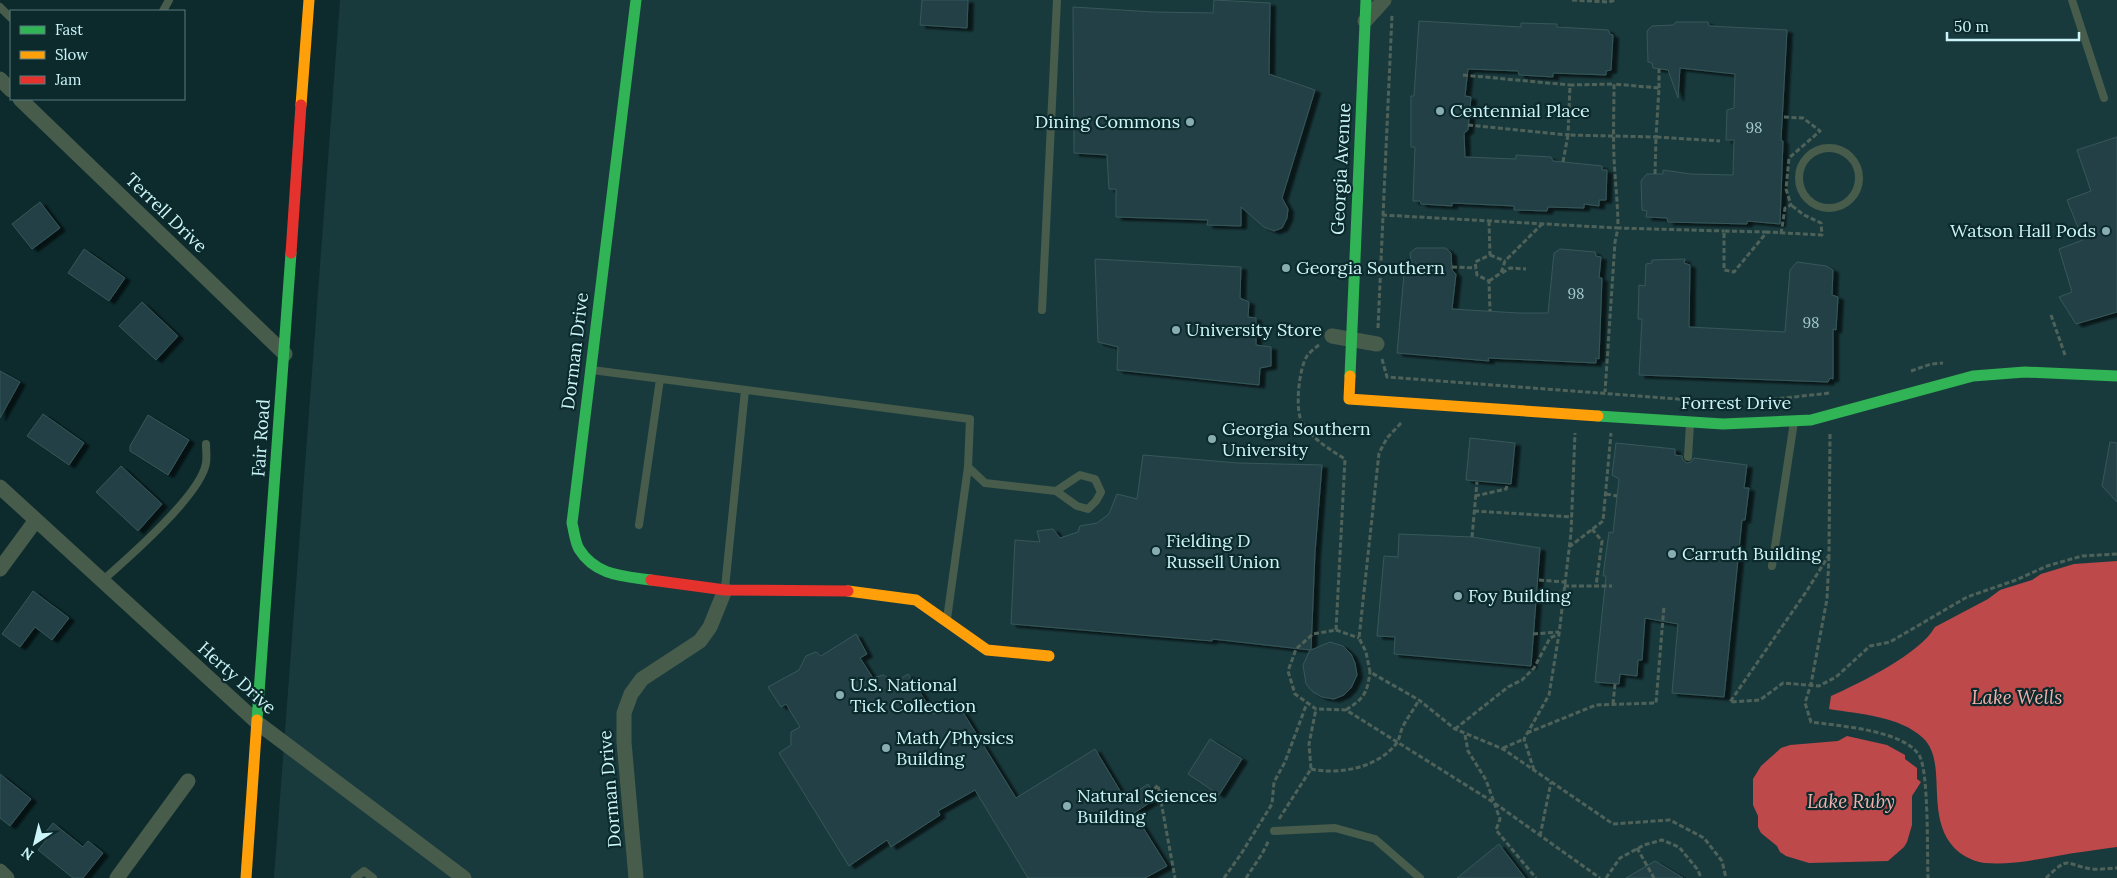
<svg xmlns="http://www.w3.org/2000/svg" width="2117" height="878" viewBox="0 0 2117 878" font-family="Lora,serif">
  <defs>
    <filter id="shadow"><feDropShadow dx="5.5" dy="3" stdDeviation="1" flood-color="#0009"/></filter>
  </defs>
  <rect width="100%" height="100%" fill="#0d2b2d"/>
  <path fill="#193a3d" d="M340 0H2117V878H274Z"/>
  <path fill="#be494b" d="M2117 561V847C2097 850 2077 852 2057 856 2033 860 2009 865 1985 863 1976 862 1967 858 1960 853 1921 822 1950 763 1923 738 1900 716 1859 714 1829 709L1831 696C1860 683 1920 654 1935 627L1988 599 2000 590 2032 580 2041 574 2074 564Z
    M1847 736 1887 745 1905 755V759L1917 768V779L1921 782 1912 796V825L1907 842 1904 847 1888 861 1809 863 1786 856 1780 852 1777 846 1761 833 1758 827V816L1753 805V779L1761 766 1781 748 1790 745 1838 741Z"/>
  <path fill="#234144" stroke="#37575a" filter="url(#shadow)" d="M922 0H968L967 28 920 25Z
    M1214 0 1270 3 1269 74 1315 90 1282 198 1288 209 1287 218 1282 228 1274 231 1264 227 1241 207V226L1207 225 1208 220 1116 217V189H1109L1107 155 1074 153 1073 7 1154 12 1213 13Z
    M1419 21 1521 27V23L1557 24V27L1608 30 1610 34 1613 35 1611 70 1606 71V75L1553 73V77L1519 75 1518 71 1468 69 1465 96 1471 97 1468 130 1464 133 1465 157 1516 159V155L1551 157 1553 161 1602 166V170H1607L1606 200H1599V206L1584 204V208L1548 207 1547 211 1514 210V206L1452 203V206L1421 204 1420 201H1413L1415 147H1411V96H1414Z
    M1676 22H1708L1709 26 1787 30 1781 140 1783 141 1780 224 1747 221V224L1668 222 1667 218 1646 217 1647 211 1642 210 1641 181 1647 174H1663V170L1691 174 1733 175 1734 140H1726L1727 110 1734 108 1735 74 1680 68 1678 98 1668 70 1653 68 1652 63 1648 62 1647 31 1652 26 1673 25Z
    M2117 137V312L2076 324 2059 297 2072 292 2059 249 2083 240 2067 200 2091 191 2077 150Z
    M40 202 60 228 32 249 12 224Z
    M1416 248H1446L1451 253 1452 270 1456 274 1452 309 1518 313H1548L1554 253 1560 249 1595 252 1596 256 1601 257 1599 278H1602L1599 359 1596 358V363L1488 358 1489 361 1397 353 1404 274 1411 260 1410 253Z
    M84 249 125 278 109 301 68 273Z
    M1095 259 1241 267 1240 298 1249 302 1248 317 1256 318V345L1271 347V366L1260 368 1259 385 1117 370 1118 347 1098 342Z
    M1685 259 1684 263 1690 265 1689 327 1785 332 1790 270 1797 262 1826 266 1833 270 1832 295 1838 297 1836 330 1833 329V379L1830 378 1828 382 1639 375 1642 319H1638L1639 285 1645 286 1646 264 1652 263V260Z
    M142 302 178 336 156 360 119 326Z
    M0 371 20 382 0 418Z
    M43 414 84 443 69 465 27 436Z
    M148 415 189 440 168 475 130 451V446Z
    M1470 438 1515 443 1511 484 1466 480Z
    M2110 442 2117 443V502L2102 486Z
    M1616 443 1675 449V455L1682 456 1683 460 1687 463 1691 462 1694 458 1747 465 1744 488H1749L1745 520H1742L1724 697 1672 693 1678 624 1645 618 1642 660H1638L1637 676 1620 674 1619 684 1595 682 1606 576H1603L1609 532 1613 533 1619 479 1612 475Z
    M1143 455 1238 463 1322 465 1315 552 1311 650 1330 642 1343 646 1351 654 1355 663 1357 675 1351 688 1344 695 1334 699 1322 697 1313 692 1306 684 1303 665 1310 650 1212 639V641L1011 624 1015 540 1040 542 1037 531 1053 529 1060 538 1078 532 1080 526 1097 523 1109 514 1117 494 1137 499Z
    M121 466 162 504 138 531 96 492Z
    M1399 534 1472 537 1540 548 1531 666 1394 654 1395 637 1377 636 1384 556 1398 557Z
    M33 591 69 618 52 640 35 627 20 647 2 634Z
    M856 634 867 654 860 658 873 678 883 675 887 677 892 684 908 674 934 714 956 701 1016 798 1095 749 1125 799 1148 784 1157 798 1134 813 1167 866 1145 878H1028L975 790 938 811 940 815 891 847 887 840 849 866 779 753 791 745V732L800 727 786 704 781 707 768 687 799 670 806 656 816 652 821 656Z
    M1210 739 1242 759 1219 795 1188 774Z
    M0 774 31 799 10 826 0 818Z
    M53 823 83 847 88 841 103 853 83 878H73L38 850 47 839 43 835Z
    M1499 844 1525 878H1457Z
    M1655 861 1683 878H1626Z"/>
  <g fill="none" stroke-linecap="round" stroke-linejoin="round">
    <path stroke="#4f625a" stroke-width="3" stroke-dasharray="5 2.5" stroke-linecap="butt" d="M1572 0 1609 2 1615 0
      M1463 75 1570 85
      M1659 88V69
      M1468 125 1568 135 1570 85 1614 84
      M1563 162 1568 135 1656 137 1659 88 1614 84C1614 108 1613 133 1614 158 1615 181 1618 204 1618 228L1724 231
      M1655 174 1656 137 1720 141
      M1382 215 1618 228 1615 242 1605 392
      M1489 221 1490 255 1475 262 1477 275 1489 281 1490 311
      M1767 232 1724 231V270L1734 272 1767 232 1822 235 1821 223 1804 215 1791 205
      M1781 234 1785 208 1791 205 1786 189 1789 158 1820 131 1803 118 1782 117
      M1490 255 1505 261
      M1452 267 1476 268
      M1502 273 1510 268 1526 269
      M1489 281 1501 273 1505 261 1542 224
      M2051 315 2065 355
      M1378 328 1392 15
      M1319 345C1315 348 1310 352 1307 356 1299 368 1294 412 1303 424 1314 440 1329 449 1345 459L1336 630 1313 634 1296 649 1288 671 1295 694 1316 709 1346 710 1493 802 1600 878
      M1382 359 1387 377 1731 403
      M1911 371 1931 364 1943 363
      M1757 401 1830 393
      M1401 423 1387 438 1379 453 1359 638 1366 652 1370 672 1419 700 1455 729 1503 749 1613 824 1670 820 1704 838 1722 861 1726 878
      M1830 434 1829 555 1806 592 1730 702 1760 700 1783 683 1819 686 1836 677 1870 646 1890 642 1967 597 2016 580 2047 566 2082 556 2117 554
      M1606 494 1617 496
      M1475 496 1506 489 1507 486
      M1474 511 1572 517
      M1592 529 1602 541 1596 586
      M1472 537 1477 482
      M1569 547 1603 521 1611 433
      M1829 556 1827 599 1811 684 1805 703 1811 722C1839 726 1903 730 1919 755 1929 770 1927 855 1928 878
      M1539 580 1565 582
      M1564 586H1612
      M1336 630 1359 638
      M1533 634 1559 632
      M1613 704 1615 684
      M1346 710C1364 698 1367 694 1370 672
      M1455 729 1508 687 1522 680 1534 668 1550 638 1559 634
      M1527 733 1596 705 1656 703 1664 606
      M1465 735 1468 751 1486 780 1500 819 1496 830 1536 878
      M1503 748 1524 739
      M1311 769C1339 775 1377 768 1396 744 1400 739 1400 732 1403 726 1408 717 1414 709 1419 700
      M1534 770 1524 739 1549 695 1559 634 1571 533 1575 433
      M1154 789 1158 785 1175 878
      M1279 819 1311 769 1309 744 1316 709
      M1540 836 1551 782
      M1637 848 1654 878
      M1224 878 1241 854 1272 804 1274 782 1285 762 1307 703
      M1246 878 1262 854 1269 840
      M1606 878 1620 858 1644 845 1662 840 1679 847 1698 870 1701 878
      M2046 878C2071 854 2064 865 2092 869 2100 870 2109 868 2117 868"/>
    <path stroke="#485c4c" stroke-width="8" d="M2072 0 2104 98
      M0 7 11 18
      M163 11 169 0
      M1799 178a30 30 0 1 1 60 0a30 30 0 1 1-60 0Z
      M1042 310 1057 0
      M592 370 970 419 968 467 947 619
      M1688 457 1690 424
      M968 467 985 483 1056 491 1077 506 1088 509 1096 501 1101 492 1095 479 1080 475 1056 491
      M639 525 660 379
      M1772 566 1794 422
      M102 581C127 559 201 495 206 463 207 457 206 450 206 444
      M725 588 745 390
      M1274 831 1335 828 1375 839 1420 878
      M355 878 364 871 373 878"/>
    <path stroke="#485c4c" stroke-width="15" d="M1365 21 1384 0
      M0 79 11 90
      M20 99 285 354
      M1332 336 1377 344
      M0 487 259 724 464 878
      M0 569 36 520
      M0 871 7 878
      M117 878 188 781
      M636 878 624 742V713L631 694 642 679 700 641 710 627 725 590"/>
    <path stroke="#30b455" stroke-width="11" d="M636 0 572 523C574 531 575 542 579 549 596 576 623 576 651 580
      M1350 376 1366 0
      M1598 416 1723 424 1811 420 1973 376 2025 372 2117 376
      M257 720 291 253"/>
    <path stroke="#ff9f0a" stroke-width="11" d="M301 105 309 0
      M1350 376 1349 399 1598 416
      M848 591 916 600 987 650 1049 656
      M246 878 257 720"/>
    <path stroke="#e5322d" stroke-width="11" d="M291 253 301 105
      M651 580 725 590 848 591"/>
  </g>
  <g fill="#88aeb2" stroke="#0c2a2c" stroke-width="2">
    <circle cx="1440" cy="111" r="5"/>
    <circle cx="1190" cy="122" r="5"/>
    <circle cx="2106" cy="231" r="5"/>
    <circle cx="1286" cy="268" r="5"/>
    <circle cx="1176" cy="330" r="5"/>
    <circle cx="1212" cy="439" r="5"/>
    <circle cx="1156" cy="551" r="5"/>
    <circle cx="1672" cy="554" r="5"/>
    <circle cx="1458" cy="596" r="5"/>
    <circle cx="840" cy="695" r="5"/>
    <circle cx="886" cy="748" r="5"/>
    <circle cx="1067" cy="806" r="5"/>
  </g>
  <g text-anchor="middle" stroke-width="4.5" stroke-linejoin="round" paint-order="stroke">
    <g font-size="15" fill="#a1c8cc">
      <text x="1754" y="133">98</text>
      <text x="1576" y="299">98</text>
      <text x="1811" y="328">98</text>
    </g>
    <g font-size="18" fill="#cbf5f9" stroke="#0c2a2c" text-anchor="start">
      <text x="1450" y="117">Centennial Place</text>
      <text x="1180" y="128" text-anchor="end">Dining Commons</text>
      <text x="2096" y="237" text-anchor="end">Watson Hall Pods</text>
      <text x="1296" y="274">Georgia Southern</text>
      <text x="1186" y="336">University Store</text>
      <text x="1222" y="435">Georgia Southern<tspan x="1222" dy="21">University</tspan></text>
      <text x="1166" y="547">Fielding D<tspan x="1166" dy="21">Russell Union</tspan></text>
      <text x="1682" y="560">Carruth Building</text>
      <text x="1468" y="602">Foy Building</text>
      <text x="850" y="691">U.S. National<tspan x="850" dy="21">Tick Collection</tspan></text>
      <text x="896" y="744">Math/Physics<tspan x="896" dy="21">Building</tspan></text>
      <text x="1077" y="802">Natural Sciences<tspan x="1077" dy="21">Building</tspan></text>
    </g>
    <g font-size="18" fill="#cbf5f9" stroke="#0c2a2c">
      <text transform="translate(1341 169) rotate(-87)" y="6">Georgia Avenue</text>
      <text transform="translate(166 213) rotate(44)" y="6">Terrell Drive</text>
      <text transform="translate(575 351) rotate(-83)" y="6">Dorman Drive</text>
      <text x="1736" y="409">Forrest Drive</text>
      <text transform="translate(261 438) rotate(-86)" y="6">Fair Road</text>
      <text transform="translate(237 678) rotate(42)" y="6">Herty Drive</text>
      <text transform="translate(610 789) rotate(-95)" y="6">Dorman Drive</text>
    </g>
    <g font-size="19" font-style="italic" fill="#f2b0ac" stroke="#0c2a2c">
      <text x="2017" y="704">Lake Wells</text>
      <text x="1851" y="808">Lake Ruby</text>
    </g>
  </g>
  <rect x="10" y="10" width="175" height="90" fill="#0c2a2c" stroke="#587b7e"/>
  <rect x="20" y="26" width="25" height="8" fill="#30b455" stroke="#587b7e"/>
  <text x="55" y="35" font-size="15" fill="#cbf5f9">Fast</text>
  <rect x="20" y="51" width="25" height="8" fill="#ff9f0a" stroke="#587b7e"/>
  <text x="55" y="60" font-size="15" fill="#cbf5f9">Slow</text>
  <rect x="20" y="76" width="25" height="8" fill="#e5322d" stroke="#587b7e"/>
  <text x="55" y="85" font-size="15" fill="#cbf5f9">Jam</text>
  <g transform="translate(35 843) rotate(215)" stroke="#0c2a2c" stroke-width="4" paint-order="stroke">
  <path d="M0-4L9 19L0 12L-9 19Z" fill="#cbf5f9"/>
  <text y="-8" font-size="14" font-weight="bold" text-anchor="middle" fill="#cbf5f9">N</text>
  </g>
  <path d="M1947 32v8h132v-8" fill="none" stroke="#cbf5f9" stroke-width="2.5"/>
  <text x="1954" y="32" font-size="15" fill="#cbf5f9" stroke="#0c2a2c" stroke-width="4" paint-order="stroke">50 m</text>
</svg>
